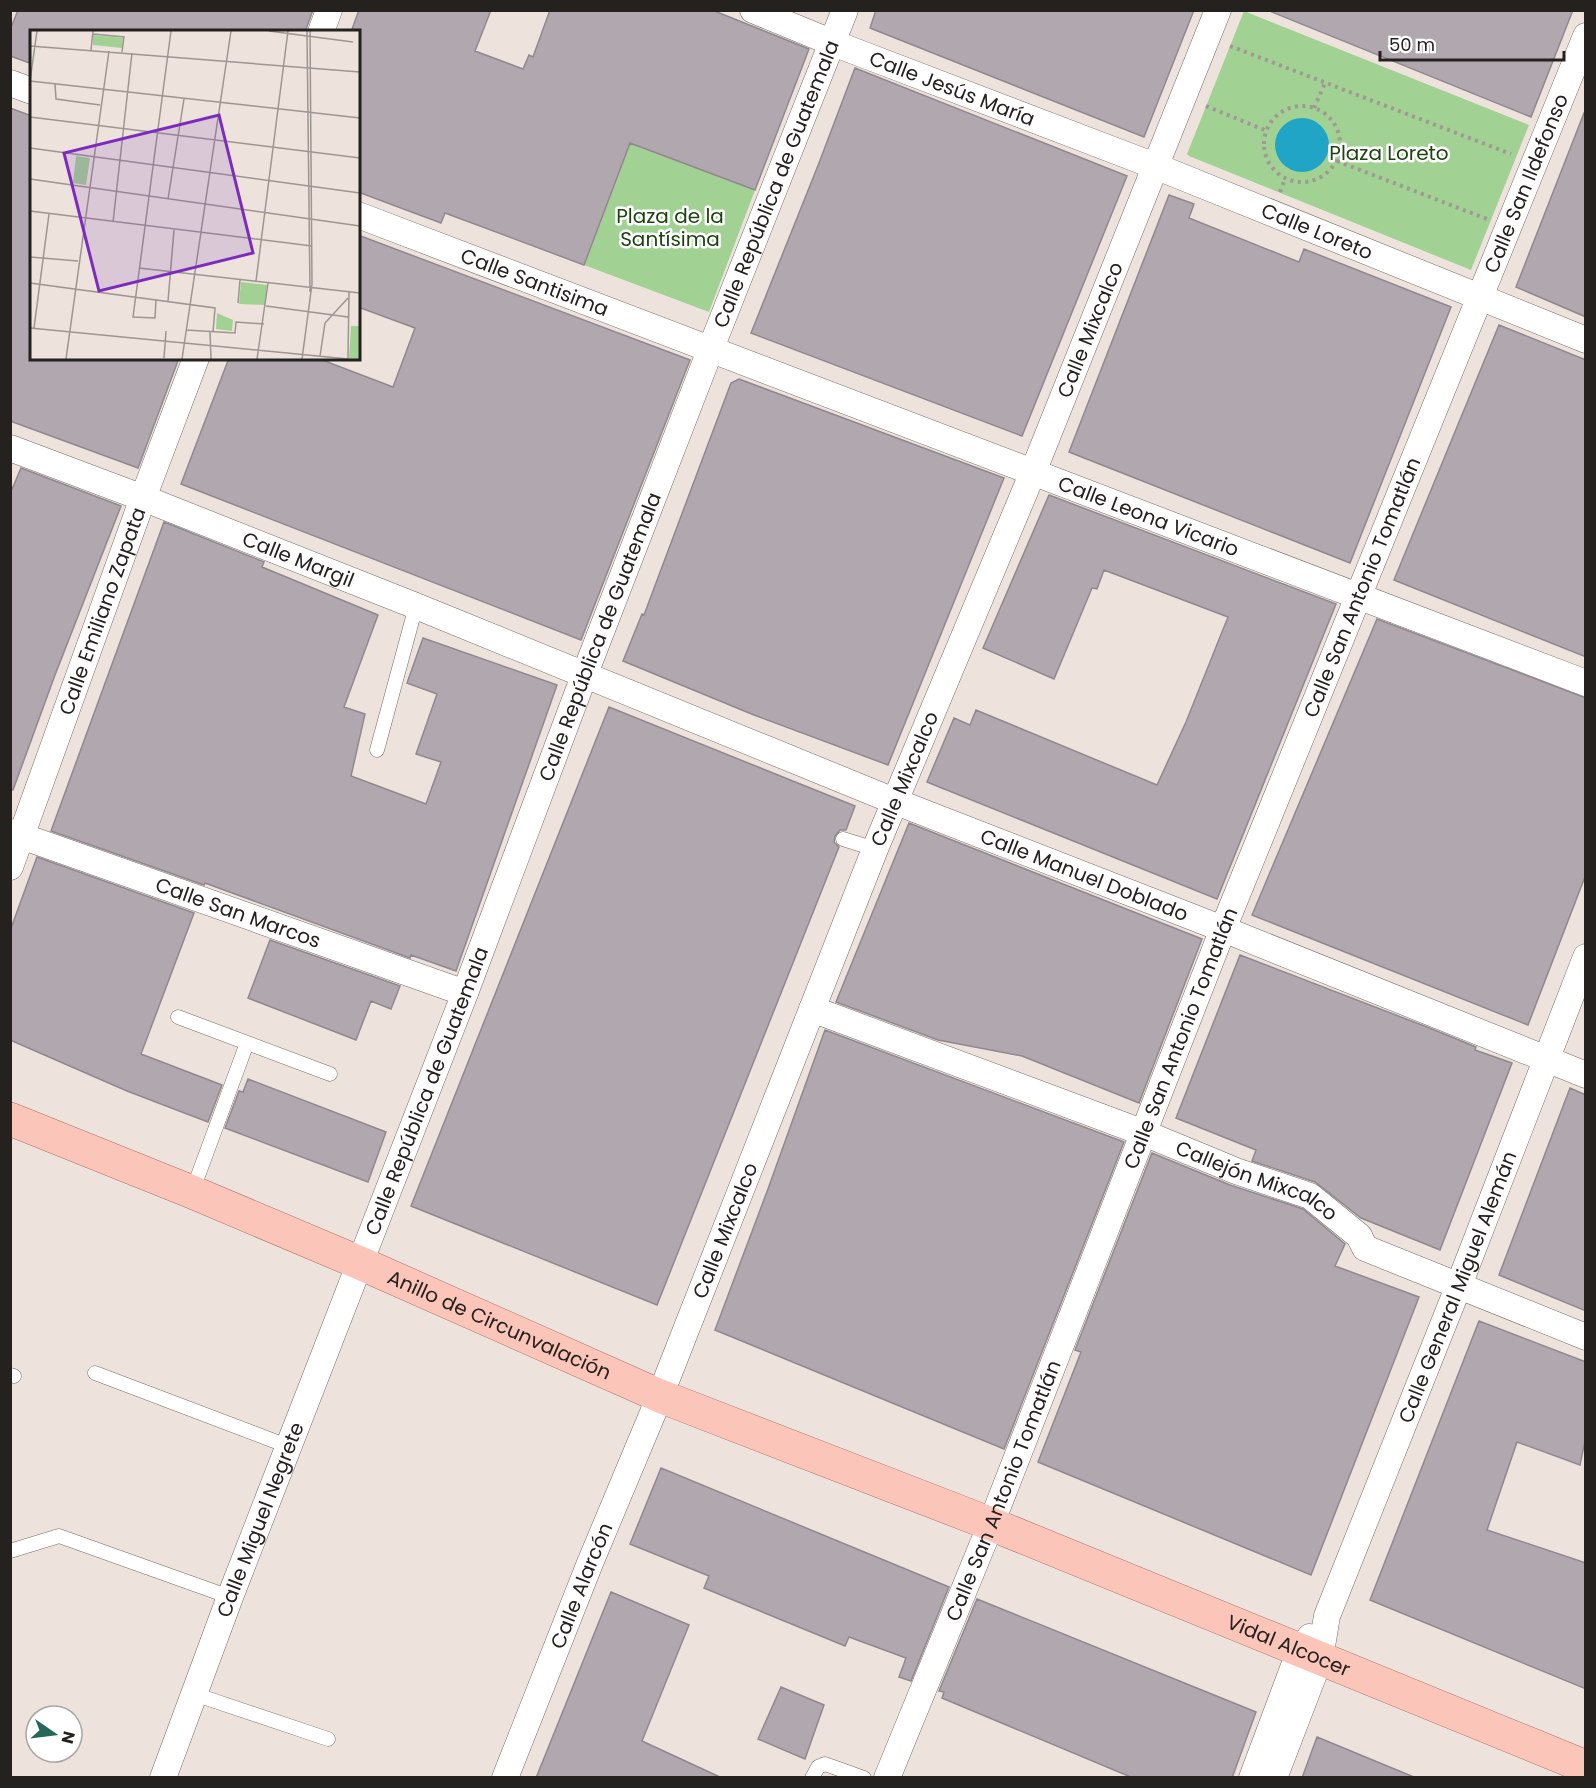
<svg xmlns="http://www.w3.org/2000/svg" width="1596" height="1788" viewBox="0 0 1596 1788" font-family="Poppins,sans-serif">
  <rect width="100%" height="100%" fill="#ede3dc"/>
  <path fill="#a2d194" d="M1244 11 1529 125 1471 270 1189 156 1187 154Z
    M630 143 755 190 709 312 584 265Z"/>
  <path fill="#20a5c7" d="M1275 145a27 27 0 1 1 54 0a27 27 0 1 1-54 0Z"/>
  <path fill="#b1a7ae" stroke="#91888f" stroke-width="1.5" d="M18 10H313L305 32H32V64L10 56V30Z
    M359 10H491L475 51 523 69 529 55 533 57 550 10H712L809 49 755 190 630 143 584 265 445 213 441 223 358 192V32H351Z
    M876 10H1194L1144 137 870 28Z
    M1267 10H1573L1531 117Z
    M855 68 1127 176 1022 436 751 333 819 163Z
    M10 108 32 116V358H179L138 468 10 421Z
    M1584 113 1586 114V317L1516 287Z
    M1169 195 1194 204 1189 218 1299 262 1304 249 1451 307 1350 563 1069 452Z
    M358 235 690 360 581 640 181 484 229 358H317L393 387 415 328 358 307Z
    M1499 325 1586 360V657L1394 580Z
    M739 379 1004 478 888 765 754 715 623 661 642 614 644 615 731 383Z
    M21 468 121 506 55 675 13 790H10V494Z
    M1049 495 1336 604 1217 899 927 782 954 718 970 725 976 710 1157 785 1186 722 1228 617 1104 570 1097 589 1092 588 1054 679 983 648Z
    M164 522 264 562 262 567 378 615 344 707 365 714 351 776 426 804 441 762 416 754 437 694 407 683 423 638 557 685 456 971 411 955 410 958 205 883 204 885 51 831Z
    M1377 619 1586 698V874L1528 1025 1252 915Z
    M609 707 855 806 846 830H840L835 836 834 842 839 847 657 1305 411 1206Z
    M909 823 1202 939 1139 1103 1022 1056 938 1040 836 1002Z
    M37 857 194 913 141 1054 222 1085 208 1122 127 1091 10 1040V931Z
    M270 940 400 986 391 1009 371 1001 356 1040 248 998Z
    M1240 955 1427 1027 1476 1047 1475 1050 1512 1063 1440 1250 1361 1218 1315 1182 1252 1161 1256 1150 1176 1118Z
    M825 1030 1124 1142 1004 1449 715 1330 768 1189Z
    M248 1079 386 1132 368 1182 225 1128 239 1091 243 1092Z
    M1570 1088 1586 1095V1311L1499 1275Z
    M1152 1153 1230 1185 1303 1209 1345 1244 1335 1266 1419 1297 1311 1575 1038 1462 1081 1352 1075 1350Z
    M1479 1321 1586 1362V1436L1580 1465 1517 1442 1487 1530 1586 1563V1689L1370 1600Z
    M661 1468 949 1587 911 1681 899 1677 906 1658 849 1637 845 1646 704 1588 709 1576 630 1544Z
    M611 1592 689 1625 642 1741 722 1778H536Z
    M977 1599 1256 1712 1232 1778H1133L942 1698 944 1692 939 1691Z
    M781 1687 824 1705 805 1759 758 1739Z
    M1317 1737 1414 1777V1778H1302Z"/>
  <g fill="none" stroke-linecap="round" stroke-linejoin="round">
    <g stroke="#766d68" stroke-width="15">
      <path id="lane" d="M377 750 416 606
        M843 839 875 849
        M178 1017 330 1074
        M192 1192 247 1043
        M95 1373 290 1447
        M10 1375 14 1376
        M10 1551 59 1536 230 1597
        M194 1694 328 1739
        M812 1778 818 1767 825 1764 864 1778"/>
    </g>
    <g stroke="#766d68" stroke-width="27">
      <g id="street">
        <path id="s1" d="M753 10 833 43 1155 166 1586 340"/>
        <path d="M321 32 329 10"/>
        <path d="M10 83 32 91"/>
        <path id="s2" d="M358 215 1586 683"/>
        <path id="s3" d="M10 448 143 498 416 606 894 801 1223 929 1586 1075"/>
        <path id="s4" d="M10 832 465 993"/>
        <path id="s5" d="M10 867 143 498 196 358"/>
        <path id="s6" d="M812 1009 1144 1133 1236 1171 1310 1196 1359 1236 1365 1248 1586 1337"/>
        <path id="s7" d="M163 1778 230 1597 465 993 584 676 711 348 845 10"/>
        <path id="s8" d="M505 1778 590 1563 660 1396 875 849 1033 472 1218 10"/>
        <path id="s9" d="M887 1778 991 1524 1223 929 1586 36"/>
        <path d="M1252 1778 1300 1650 1310 1637"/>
        <path id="s10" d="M1274 1778 1320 1658 1327 1616 1459 1285 1586 957"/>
      </g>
    </g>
    <g stroke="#af7264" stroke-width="34">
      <g id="primary">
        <path id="s11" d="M10 1119 192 1192 360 1263 660 1396 991 1524 1586 1767"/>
      </g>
    </g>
    <path stroke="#a09993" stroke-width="4" stroke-dasharray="3 4.5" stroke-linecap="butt" d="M1230 46 1511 154
      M1264 144a38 38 0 1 1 76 0a38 38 0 1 1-76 0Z
      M1206 106 1267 131
      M1314 108 1325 83
      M1337 161 1487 219
      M1280 192 1285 179"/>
    <use href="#lane" stroke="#fff" stroke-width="14"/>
    <use href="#street" stroke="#fff" stroke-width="26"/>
    <use href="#primary" stroke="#fcc5b9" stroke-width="33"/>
  </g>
  <g text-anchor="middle" stroke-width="5" stroke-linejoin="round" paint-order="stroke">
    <g font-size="20" fill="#24211e" stroke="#fff">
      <text dy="7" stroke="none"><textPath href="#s1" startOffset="214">Calle Jesús María</textPath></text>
      <text dy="7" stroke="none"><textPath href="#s7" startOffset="1708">Calle República de Guatemala</textPath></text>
      <text dy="7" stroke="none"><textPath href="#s9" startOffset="1718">Calle San Ildefonso</textPath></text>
      <text dy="7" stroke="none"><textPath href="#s1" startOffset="606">Calle Loreto</textPath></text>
      <text dy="7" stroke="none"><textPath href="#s2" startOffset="189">Calle Santisima</textPath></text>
      <text dy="7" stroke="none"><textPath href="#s8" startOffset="1562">Calle Mixcalco</textPath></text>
      <text dy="7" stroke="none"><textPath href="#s2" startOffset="846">Calle Leona Vicario</textPath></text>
      <text dy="7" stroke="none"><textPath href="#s3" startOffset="309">Calle Margil</textPath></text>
      <text dy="7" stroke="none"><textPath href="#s9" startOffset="1282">Calle San Antonio Tomatlán</textPath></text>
      <text dy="7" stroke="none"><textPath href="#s5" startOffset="272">Calle Emiliano Zapata</textPath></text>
      <text dy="7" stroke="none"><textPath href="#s7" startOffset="1222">Calle República de Guatemala</textPath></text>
      <text dy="7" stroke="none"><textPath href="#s8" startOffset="1076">Calle Mixcalco</textPath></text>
      <text dy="7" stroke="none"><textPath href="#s3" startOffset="1156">Calle Manuel Doblado</textPath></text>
      <text dy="7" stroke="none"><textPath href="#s4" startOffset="242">Calle San Marcos</textPath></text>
      <text dy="7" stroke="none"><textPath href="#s9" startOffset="796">Calle San Antonio Tomatlán</textPath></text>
      <text dy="7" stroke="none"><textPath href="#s7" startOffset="736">Calle República de Guatemala</textPath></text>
      <text dy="7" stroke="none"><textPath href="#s6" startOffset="477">Callejón Mixcalco</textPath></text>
      <text dy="7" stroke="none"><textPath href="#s8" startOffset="590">Calle Mixcalco</textPath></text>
      <text dy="7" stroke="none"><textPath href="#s10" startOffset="525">Calle General Miguel Alemán</textPath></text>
      <text dy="7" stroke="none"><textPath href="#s11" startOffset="531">Anillo de Circunvalación</textPath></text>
      <text dy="7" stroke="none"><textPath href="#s9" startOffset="310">Calle San Antonio Tomatlán</textPath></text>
      <text dy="7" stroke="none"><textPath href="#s7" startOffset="276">Calle Miguel Negrete</textPath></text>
      <text dy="7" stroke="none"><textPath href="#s8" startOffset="207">Calle Alarcón</textPath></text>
      <text dy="7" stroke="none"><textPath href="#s11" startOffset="1383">Vidal Alcocer</textPath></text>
    </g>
    <g font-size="20" fill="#1e4312" stroke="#fff">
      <text x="1389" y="160">Plaza Loreto</text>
      <text x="670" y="223">Plaza de la<tspan x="670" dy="23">Santísima</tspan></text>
    </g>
  </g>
  <g transform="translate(30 30)">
    <rect width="330" height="330" fill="#ede3dc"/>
    <path d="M63 5 93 8 92 18 63 15ZM46 126 60 128 56 155 43 153ZM211 252 237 255 235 275 209 274ZM187 283 203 290 202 301 186 299ZM321 296H330V329H319Z" fill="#a2d194"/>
    <path fill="none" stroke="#9d9590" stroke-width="1.5" d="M239 1 323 12M277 1 280 262M63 4 94 7 92 22M0 16 330 42M61 20 63 1M0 51 330 88M0 51 7 1M25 54 26 69 70 75M0 87 330 128M0 118 330 163M0 149 330 196M138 169 154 69M0 181 282 216M83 192 102 23M0 227 48 231M109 238 330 263M226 251 258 1M0 253 185 278 183 302M126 270 125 288 103 287 141 1M138 271 144 200M208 273 210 250M236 276 318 287M0 298 318 329M4 298 19 184M156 300 205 303 206 292 234 294M180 302 181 329M290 326 295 293 318 268M134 328 136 301M36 329 79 21M152 329 201 1M227 329 238 253M272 329 282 254 280 1M318 329 319 262"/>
    <path fill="#7b2cbf" fill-opacity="0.15" stroke="#7b2cbf" stroke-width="3" d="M189 85 223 223 69 261 34 123Z"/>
    <rect width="330" height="330" fill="none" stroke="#24211e" stroke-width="3"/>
  </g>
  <rect width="1596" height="1788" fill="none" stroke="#24211e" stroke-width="24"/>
  <g transform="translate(54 1734) rotate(104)"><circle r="28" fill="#ffffff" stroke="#a7a6a5" stroke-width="1.5"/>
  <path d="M0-4.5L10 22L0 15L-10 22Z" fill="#25685a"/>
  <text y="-9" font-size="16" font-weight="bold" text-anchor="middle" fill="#24211e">N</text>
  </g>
  <path d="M1380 51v9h184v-9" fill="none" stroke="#24211e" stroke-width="3"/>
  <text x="1389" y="51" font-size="18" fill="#24211e" stroke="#ffffff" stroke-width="4.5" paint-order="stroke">50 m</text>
</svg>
